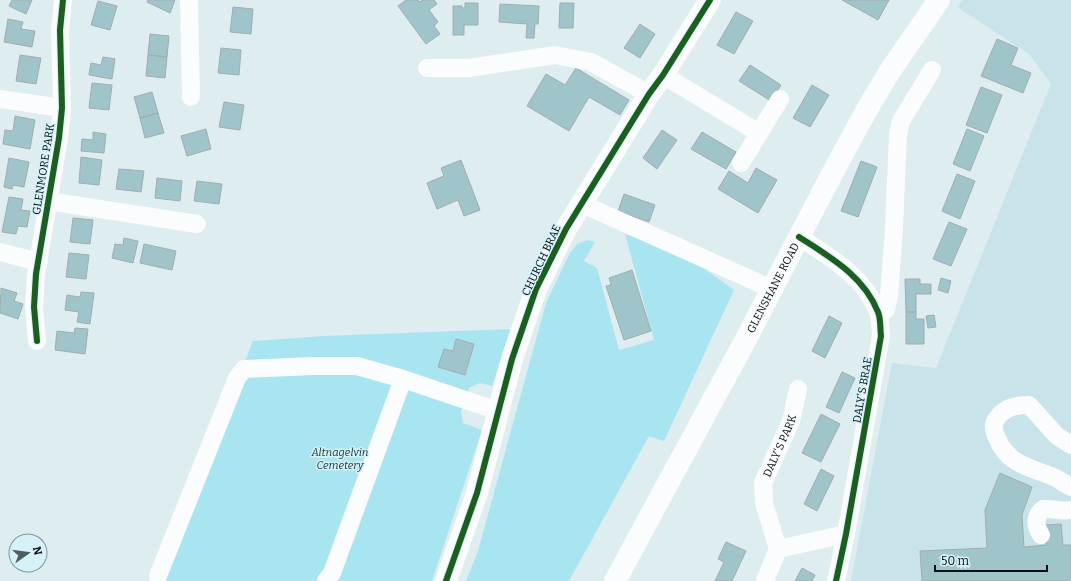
<svg xmlns="http://www.w3.org/2000/svg" width="1071" height="581" viewBox="0 0 1071 581" font-family="Bitter,serif">
  <rect width="100%" height="100%" fill="#ddedf0"/>
  <path fill="#c8e3e9" d="M963 0H1071V581H851L892 363 936 368 1051 84 1029 54 957 7Z"/>
  <path fill="#a9e5f1" d="M625 234 651 243 702 267 734 290 664 441 649 436 569 581H466L478 551 546 303 570 253 577 244 588 240 595 242 584 261 597 268 619 350 654 340Z
    M511 329 492 386 480 383 469 388 461 412 463 423 482 430 432 581H159L253 341 324 336Z"/>
  <path fill="#9fc4ca" stroke="#a1adb0" d="M12 0H32L26 14 9 6Z
    M148 0H175L170 13 147 2Z
    M406 0H418L419 2 423 0H434L437 4 429 10 438 22 434 26 440 34 426 44 398 6Z
    M842 0H889L878 20Z
    M98 1 117 6 110 30 91 25Z
    M465 3H478V25H464V35H453V6H462V8H465Z
    M560 3H574L573 28H559Z
    M500 4 539 6 538 24H535L534 38H526L527 24 499 22Z
    M233 7 253 9 251 34 230 32Z
    M736 12 753 21 734 54 717 45Z
    M8 19 23 22 21 29 35 31 32 47 4 42Z
    M640 24 655 34 640 58 624 48Z
    M150 34 169 36 167 57 148 55Z
    M997 39 1018 48 1011 65 1031 73 1023 93 981 76Z
    M221 48 241 50 239 75 218 73Z
    M20 55 41 58 36 84 16 81Z
    M148 55 167 57 165 78 146 76Z
    M103 57 115 59 112 79 89 75 91 63 101 65Z
    M750 65 781 85 771 101 739 81Z
    M576 68 629 100 620 115 589 97 569 131 527 106 546 74 565 85Z
    M92 83 112 85 109 110 89 108Z
    M812 85 829 95 810 127 793 118Z
    M981 87 1002 95 987 133 966 125Z
    M152 92 158 113 140 118 134 97Z
    M224 102 244 105 240 130 219 127Z
    M158 113 164 133 145 138 140 118Z
    M15 116 35 120 30 149 3 144 5 130 13 131Z
    M206 129 211 149 187 156 181 136Z
    M967 129 984 136 970 171 953 164Z
    M662 130 677 140 657 169 643 158Z
    M93 132 106 134 104 153 81 151 82 139 93 140Z
    M702 132 736 152 726 169 691 149Z
    M81 157 102 160 99 185 79 183Z
    M9 158 29 162 24 187 13 185 12 189 4 187Z
    M461 160 480 210 464 216 458 200 437 209 427 183 444 176 441 168Z
    M861 161 877 167 858 217 841 211Z
    M756 168 777 180 758 213 718 189 729 171 748 183Z
    M119 169 144 171 141 192 116 189Z
    M957 174 975 181 960 219 942 211Z
    M157 178 182 181 180 201 155 198Z
    M197 181 222 184 219 204 194 201Z
    M624 194 655 205 649 222 618 211Z
    M9 197 23 199 21 210 30 211 27 227 18 226 16 234 2 232Z
    M73 218 93 220 90 244 70 242Z
    M949 222 967 229 951 266 933 259Z
    M124 238 138 241 133 263 112 258 115 244 123 245Z
    M144 244 176 251 172 270 140 263Z
    M69 253 89 255 86 279 66 277Z
    M632 270 651 331 624 340 606 286 611 285 609 278Z
    M941 278 951 281 948 293 938 290Z
    M905 279H920V284H931V294H916V312H906Z
    M1 288 17 293 14 301 23 304 18 319 0 313Z
    M81 292 94 293 90 324 77 322 79 312 65 310 67 295 80 297Z
    M906 312H916V319H924V344H906Z
    M934 315 936 327 928 328 926 316Z
    M829 316 842 323 825 358 812 351Z
    M75 328 88 329 85 354 55 350 57 331 74 333Z
    M456 339 474 344 465 375 438 367 444 349 453 351Z
    M842 372 855 378 839 413 826 407Z
    M821 414 840 424 821 462 802 453Z
    M821 469 834 476 817 511 804 504Z
    M1000 473 1032 487 1022 515 1024 547 1046 545 1045 525 1061 524 1063 545H1071V580L1063 581H922L920 551 987 548 985 510Z
    M726 542 746 551 732 581H715L724 562 718 559Z
    M802 568 815 575 812 581H795Z"/>
  <g fill="none" stroke-linecap="round" stroke-linejoin="round">
    <g stroke="#fafcfd" stroke-width="18">
      <path d="M189 0 191 97"/>
      <path d="M427 68H469L555 55 591 62 649 94"/>
      <path d="M663 75 759 133"/>
      <path d="M0 99 62 108"/>
      <path d="M741 163 780 99"/>
      <path d="M48 201 197 224"/>
      <path d="M582 204 772 289"/>
      <path d="M799 237C830 257 864 276 878 312 881 319 880 329 881 336L846 534 836 581"/>
      <path d="M0 252 39 262"/>
      <path d="M879 313 886 310 889 297 894 228 898 134 901 121 932 70"/>
      <path d="M37 341 34 307 36 274 59 138 62 108 60 30 63 0"/>
      <path d="M1071 445 1057 436 1029 405C1016 405 1005 407 997 418 992 424 994 432 997 438 1009 467 1033 467 1058 479 1062 482 1067 485 1071 487"/>
      <path d="M1041 535C1035 526 1034 517 1043 509 1052 508 1061 512 1071 510"/>
      <path id="s1" d="M778 549 764 503 763 483 791 421 798 389"/>
      <path d="M158 576 237 378 244 369 314 366H357L403 379 498 411"/>
      <path d="M326 581 332 573 403 379"/>
      <path d="M765 581 778 549 846 534"/>
    </g>
    <path stroke="#fafcfd" stroke-width="22" d="M446 581 477 493 512 359 536 289 566 229 649 94 663 75 710 0"/>
    <path stroke="#fafcfd" stroke-width="22" id="s2" d="M615 581 746 339 834 170 870 104 892 68 939 0"/>
    <g stroke="#d5f2f8" stroke-width="8">
      <path id="cycleway" d="M799 237C830 257 864 276 878 312 881 319 880 329 881 336L846 534 836 581
        M37 341 34 307 36 274 59 138 62 108 60 30 63 0
        M446 581 477 493 512 359 536 289 566 229 649 94 663 75 710 0"/>
    </g>
    <use href="#cycleway" stroke="#1b5e20" stroke-width="6"/>
  </g>
  <g text-anchor="middle" stroke-width="3" stroke-linejoin="round" paint-order="stroke">
    <g font-size="11" fill="#060f11" stroke="#d5f2f8">
      <text transform="translate(43 169) rotate(-81)" y="4">GLENMORE PARK</text>
      <text transform="translate(541 260) rotate(-65)" y="4">CHURCH BRAE</text>
      <text dy="4" stroke="none"><textPath href="#s2" startOffset="333">GLENSHANE ROAD</textPath></text>
      <text transform="translate(862 390) rotate(-80)" y="4">DALY'S BRAE</text>
      <text dy="4" stroke="none"><textPath href="#s1" startOffset="109">DALY'S PARK</textPath></text>
    </g>
    <g font-size="11" font-style="italic" fill="#193136" stroke="#d5f2f8">
      <text x="340" y="456">Altnagelvin<tspan x="340" dy="13">Cemetery</tspan></text>
    </g>
  </g>
  <g transform="translate(28 553) rotate(76)"><circle r="19" fill="#d5f2f8" stroke="#82979c"/>
  <path d="M0-3L7 15L0 10L-7 15Z" fill="#515d5f"/>
  <text y="-6" font-size="11" font-weight="bold" text-anchor="middle" fill="#060f11">N</text>
  </g>
  <path d="M935 565v6h112v-6" fill="none" stroke="#060f11" stroke-width="2"/>
  <text x="941" y="565" font-size="12" fill="#060f11" stroke="#d5f2f8" stroke-width="3" paint-order="stroke">50 m</text>
</svg>
